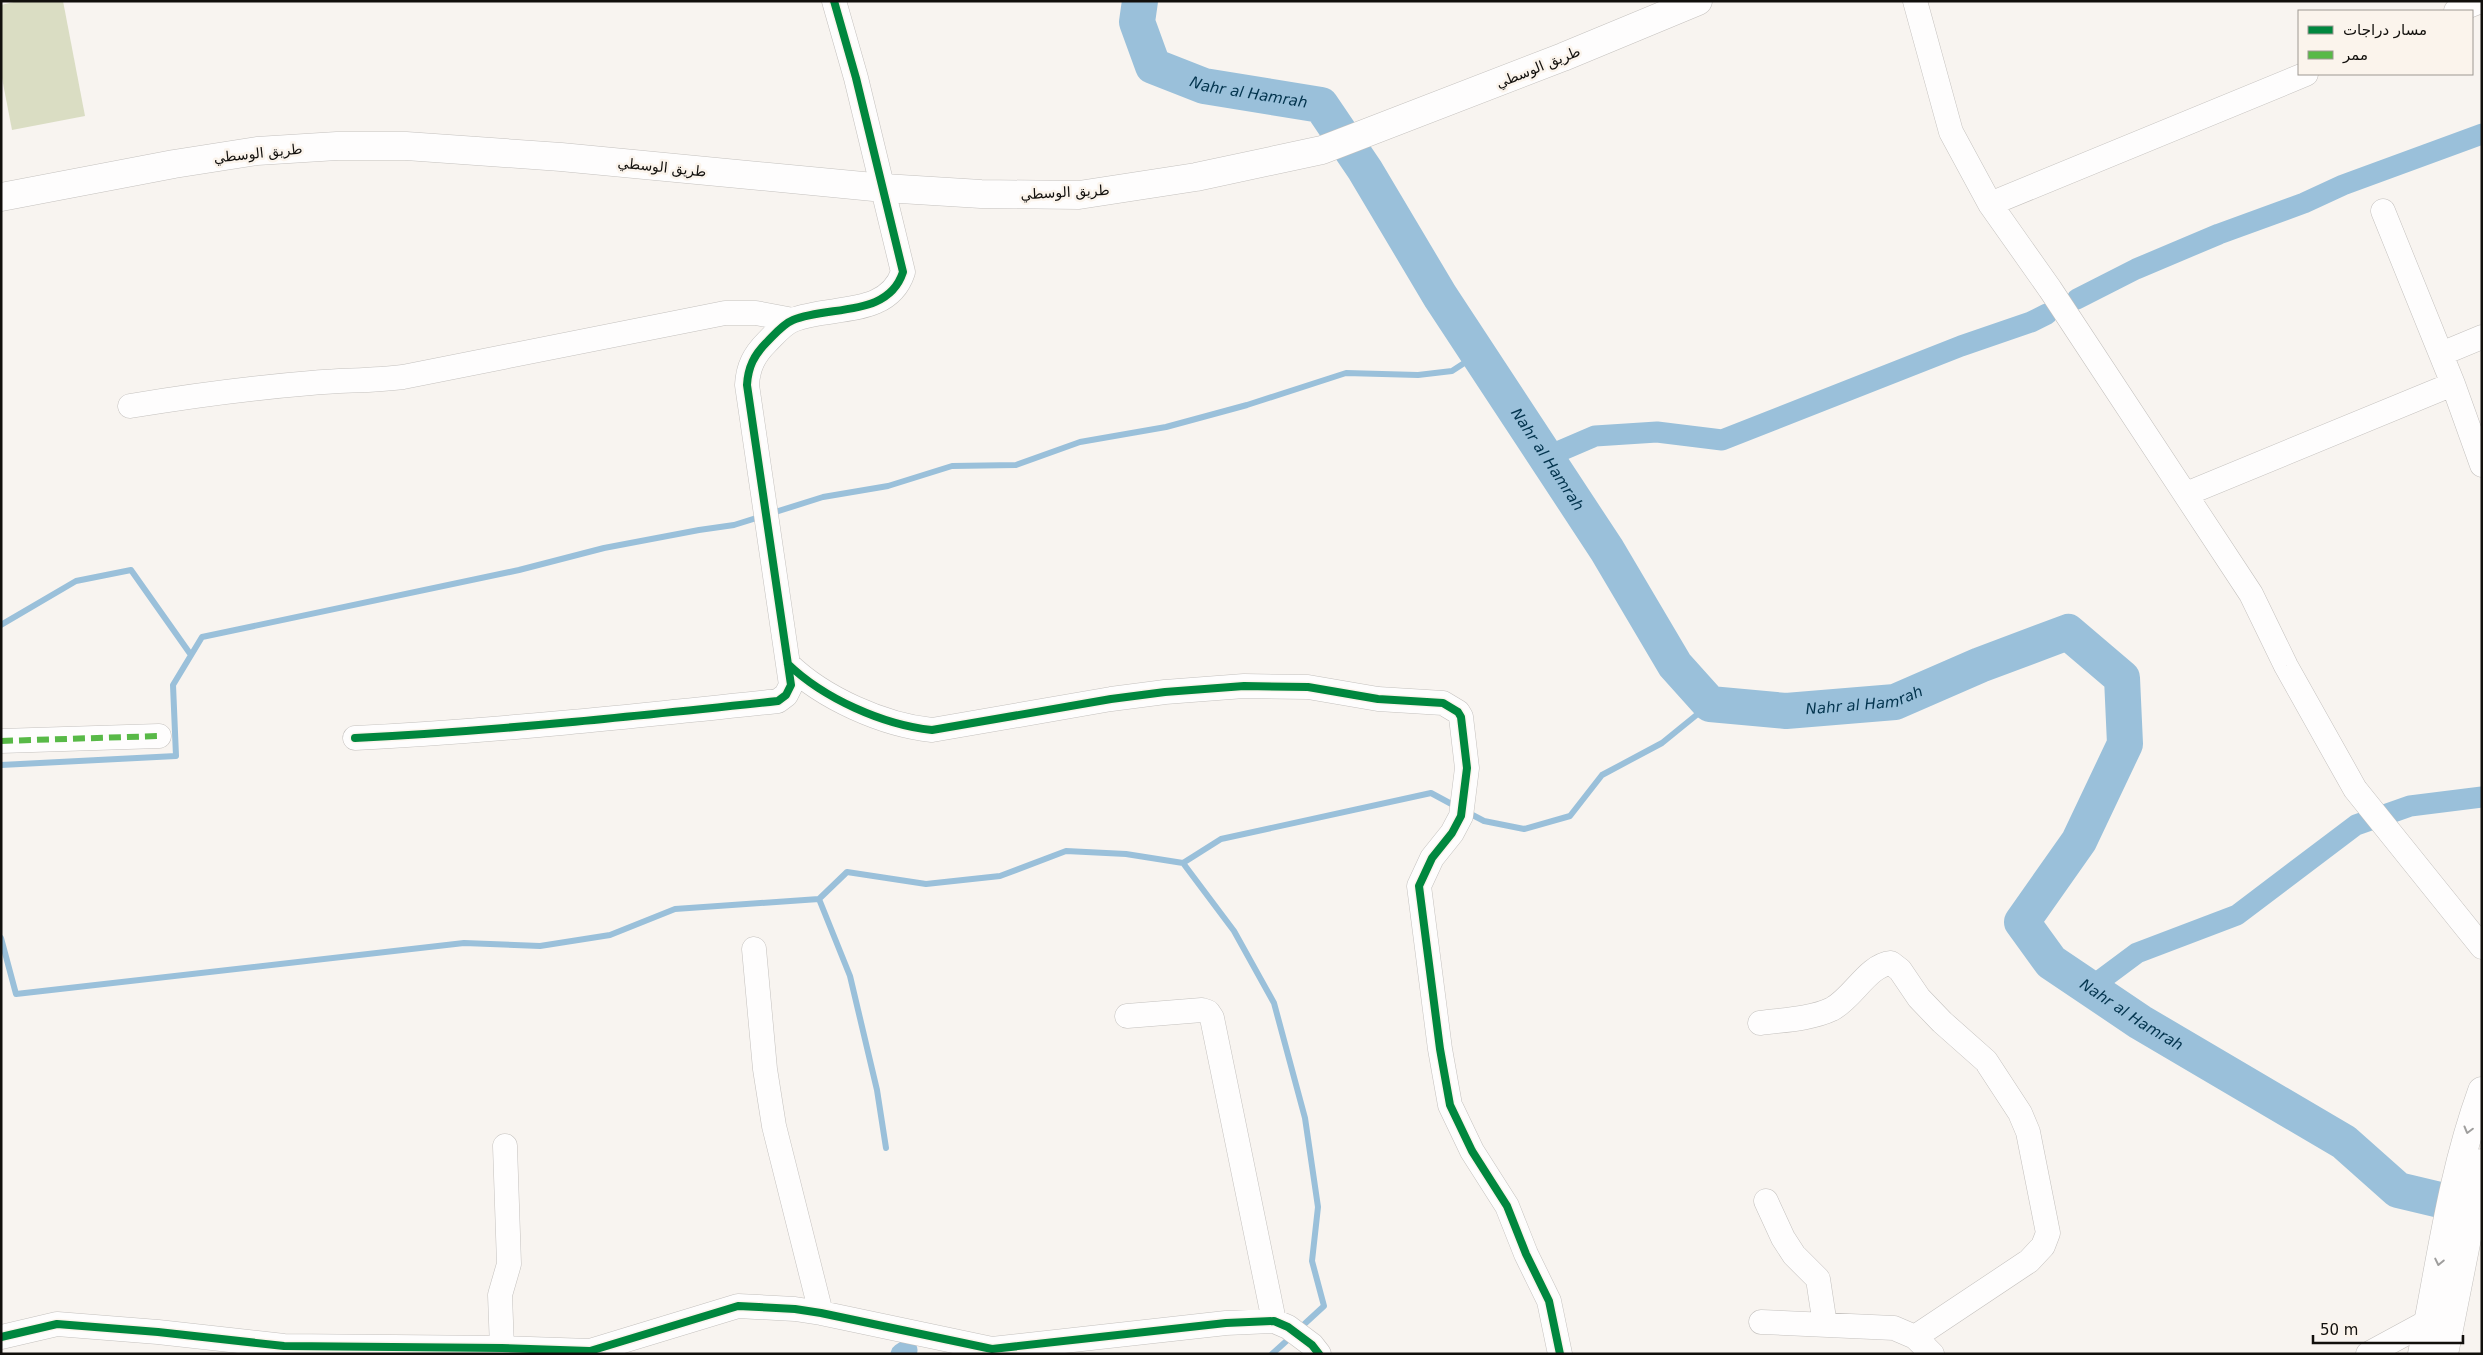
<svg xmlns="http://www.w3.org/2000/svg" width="2483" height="1355" viewBox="0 0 2483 1355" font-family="'DejaVu Sans','Noto Naskh Arabic',sans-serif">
  <rect width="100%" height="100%" fill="#f8f4f0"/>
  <path fill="#daddc3" d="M18 1H63L85 116 12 130 1 73V5Z"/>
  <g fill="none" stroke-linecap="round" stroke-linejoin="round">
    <path stroke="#9ac0da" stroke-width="6" d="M1 625 76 581 131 570 191 655
      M1 765 176 756 173 685 202 637 519 570 604 548 699 530 734 525 823 497 888 486 952 466 1016 465 1080 442 1166 427 1247 405 1346 373 1418 375 1452 371 1478 354
      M1465 811 1484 821 1524 829 1570 816 1602 775 1662 743 1710 704
      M1183 863 1234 931 1274 1003 1305 1118 1318 1207 1312 1261 1324 1306 1299 1329
      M819 899 850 976 877 1090 886 1148
      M1 938 16 994 464 943 540 946 610 935 675 909 819 899 847 872 926 884 1000 876 1066 851 1126 854 1183 863 1221 839 1431 793 1457 807
      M1272 1354 1292 1336"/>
    <path stroke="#9ac0da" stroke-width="21" d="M2077 299 2136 269 2219 234 2304 203 2343 185 2482 134
      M1546 457 1595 436 1657 432 1722 440 1961 346 2031 322 2047 314
      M2090 988 2137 953 2237 915 2356 825 2410 806 2482 797
      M901 1354 907 1350"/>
    <path stroke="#9ac0da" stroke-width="36" id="s1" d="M1140 1 1137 22 1153 66 1204 86 1321 105 1365 170 1440 296 1607 550 1675 665 1710 704 1786 711 1895 702 1980 665 2068 632 2122 678 2125 744 2079 841 2022 922 2051 962 2140 1022 2344 1142 2398 1190 2482 1210"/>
    <g stroke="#c4c1be" stroke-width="25">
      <path id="minor" d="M1915 1 1951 132 1990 204 2050 289 2251 594 2286 666 2355 789 2482 947
        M2456 11 2481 1
        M1990 204 2306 74
        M2383 211 2453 384 2482 465
        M2441 354 2482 337
        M130 406C190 396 250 388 311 383 342 380 372 381 403 377L725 313H756L793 320
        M2186 494 2453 384
        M788 664C823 698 883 725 932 730L1111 699 1165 692 1244 686 1308 687 1378 699 1443 703 1458 712 1461 717 1467 768 1461 816 1452 833 1432 858 1419 886 1440 1049 1450 1105 1472 1151 1507 1206 1526 1254 1549 1301 1560 1354
        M355 738C496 731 637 716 778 701L786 695 791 685 747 385C748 367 754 355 767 342 775 334 783 324 793 320 830 305 888 318 903 272L856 78 834 1
        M1 741 159 736
        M754 949 765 1069 774 1126 821 1313
        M1127 1016 1202 1010 1208 1012 1212 1018 1274 1321
        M1760 1023C1783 1020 1811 1019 1832 1009 1853 998 1868 965 1891 963L1900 970 1919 998 1942 1022 1986 1061 2020 1113 2028 1132 2048 1233 2043 1246 2029 1261 1915 1337
        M1766 1201 1783 1238 1794 1255 1818 1279 1825 1325
        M1761 1322 1894 1328 1915 1337 1932 1354
        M1 1337 57 1324 158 1332 284 1346 502 1348 590 1351 738 1306 795 1309 821 1313 992 1349 1226 1323 1274 1321 1288 1327 1312 1345 1319 1354
        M502 1348 500 1295 509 1264 505 1146
        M2368 1354 2427 1322"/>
    </g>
    <g stroke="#c4c1be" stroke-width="29">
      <path id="secondary" d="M1 197 174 164 257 151 337 146H406L561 157 884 188 981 194 1079 195 1196 177 1322 150 1563 57 1698 1"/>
    </g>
    <g stroke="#c4c1be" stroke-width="29">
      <path id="primary" d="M2422 1354C2440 1266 2451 1176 2482 1091
        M2444 1354 2482 1163"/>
    </g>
    <use href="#minor" stroke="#fefdfd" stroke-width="24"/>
    <use href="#secondary" stroke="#fefdfd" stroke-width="28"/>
    <use href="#primary" stroke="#fefdfd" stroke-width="28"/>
    <path stroke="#58b947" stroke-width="6" stroke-dasharray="12 6" stroke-linecap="butt" d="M1 741 159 736"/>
    <g stroke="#fbf4ec" stroke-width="11">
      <path id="cycleway" d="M788 664C823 698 883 725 932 730L1111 699 1165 692 1244 686 1308 687 1378 699 1443 703 1458 712 1461 717 1467 768 1461 816 1452 833 1432 858 1419 886 1440 1049 1450 1105 1472 1151 1507 1206 1526 1254 1549 1301 1560 1354
        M355 738C496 731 637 716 778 701L786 695 791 685 747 385C748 367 754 355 767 342 775 334 783 324 793 320 830 305 888 318 903 272L856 78 834 1
        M1 1337 57 1324 158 1332 284 1346 502 1348 590 1351 738 1306 795 1309 821 1313 992 1349 1226 1323 1274 1321 1288 1327 1312 1345 1319 1354"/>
    </g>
    <use href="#cycleway" stroke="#00873e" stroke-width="8"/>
  </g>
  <defs><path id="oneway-chevron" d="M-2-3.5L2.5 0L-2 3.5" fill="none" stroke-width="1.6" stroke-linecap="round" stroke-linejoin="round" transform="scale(1.25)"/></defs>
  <g stroke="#9f9e9d">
    <use href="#oneway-chevron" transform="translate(2468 1130) rotate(105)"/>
    <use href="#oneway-chevron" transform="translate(2439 1262) rotate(102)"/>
  </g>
  <g text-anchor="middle" stroke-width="5" stroke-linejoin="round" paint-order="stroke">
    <g font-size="14" fill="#110f0c" stroke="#fbf4ec">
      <text transform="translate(1538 67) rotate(-22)" y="5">طريق الوسطي</text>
      <text transform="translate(258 153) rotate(-6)" y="5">طريق الوسطي</text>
      <text transform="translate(662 167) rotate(6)" y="5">طريق الوسطي</text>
      <text transform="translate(1065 192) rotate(-3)" y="5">طريق الوسطي</text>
    </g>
    <g font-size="15" font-style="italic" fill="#02334d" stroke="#fbf4ec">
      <text dy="5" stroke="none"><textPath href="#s1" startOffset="168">Nahr al Hamrah</textPath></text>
      <text dy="5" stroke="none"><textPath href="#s1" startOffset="662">Nahr al Hamrah</textPath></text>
      <text dy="5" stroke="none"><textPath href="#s1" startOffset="1112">Nahr al Hamrah</textPath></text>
      <text dy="5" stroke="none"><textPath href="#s1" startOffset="1818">Nahr al Hamrah</textPath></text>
    </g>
  </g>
  <rect width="2483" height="1355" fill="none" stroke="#110f0c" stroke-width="5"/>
  <rect x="2298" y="10" width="175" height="65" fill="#fbf4ec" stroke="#9d9892"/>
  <rect x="2308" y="26" width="25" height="8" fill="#00873e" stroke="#9d9892"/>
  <text x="2343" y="35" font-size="15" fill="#110f0c">مسار دراجات</text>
  <rect x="2308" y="51" width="25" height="8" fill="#58b947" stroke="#9d9892"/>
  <text x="2343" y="60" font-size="15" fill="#110f0c">ممر</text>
  <path d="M2313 1335v8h150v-8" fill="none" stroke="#110f0c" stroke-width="2.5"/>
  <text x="2320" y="1335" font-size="15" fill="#110f0c" stroke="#fbf4ec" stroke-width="4" paint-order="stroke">50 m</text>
</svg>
